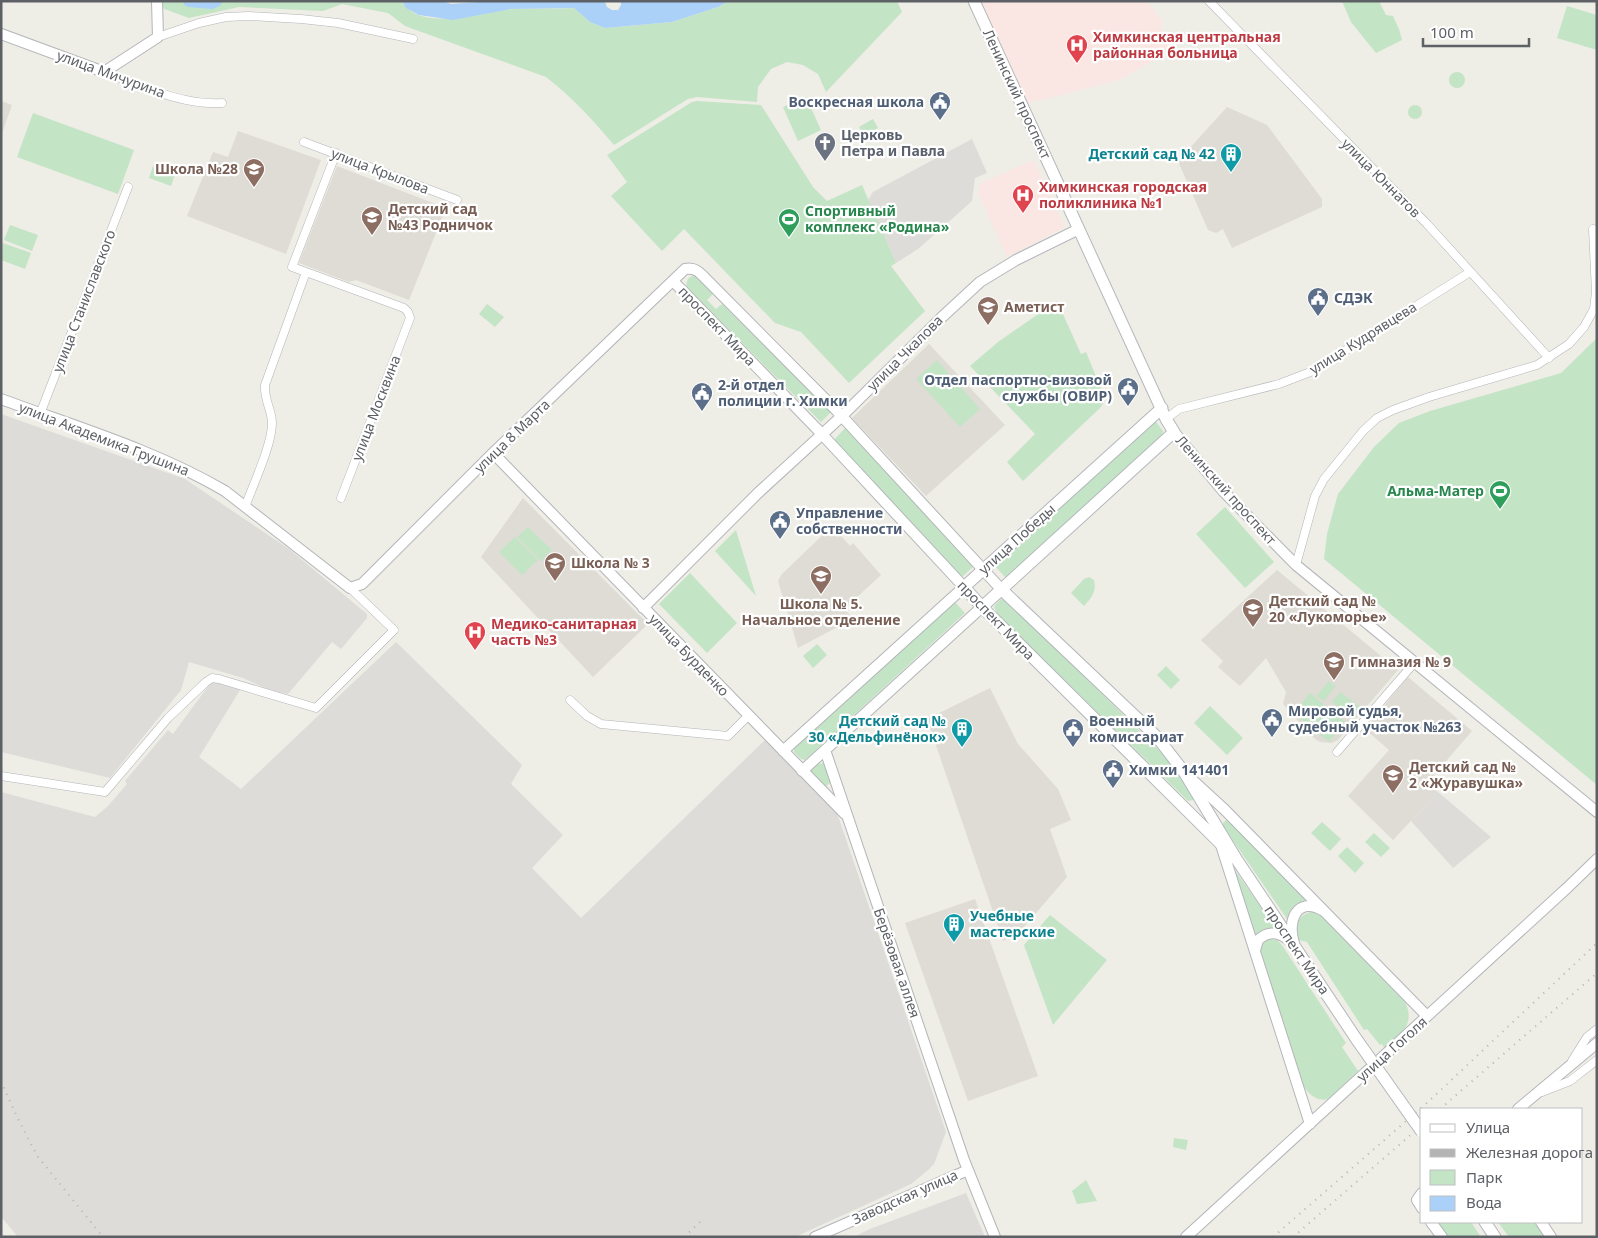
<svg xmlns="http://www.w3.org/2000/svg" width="1598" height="1238" viewBox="0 0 1598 1238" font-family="'Noto Sans',sans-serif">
  <rect width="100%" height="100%" fill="#eeede6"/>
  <path fill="#dddcd8" d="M972 139 987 173 975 178 972 201 918 249 896 263 868 200 873 192Z
    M1 414 185 479 289 549 367 614V618L341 649 332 642 288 694 269 690 243 678 189 662 181 690 110 778 1 752Z
    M396 642 522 765 511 784 563 835 532 868 581 918 765 740 836 810 946 1132 934 1164 927 1171 911 1184 795 1237H18L3 1219 1 1220V792L95 817 108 806 127 784 125 781 168 730 173 734 212 681 244 687 240 690 199 757 241 789Z
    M1438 792 1491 837 1453 868 1411 821Z
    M966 1193 985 1237H854L870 1229Z"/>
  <path fill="#dedcd4" d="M1 101 12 105 1 136Z
    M1227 107 1267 125 1322 199V207L1232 248 1223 229 1216 233 1208 230 1178 161Z
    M238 131 321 160 286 254 187 216 213 152 228 157Z
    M337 166 446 208 409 300 356 280 349 282 299 263Z
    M929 344 1005 425 926 496 852 418Z
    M523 498 648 624 593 677 481 557Z
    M832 526 850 546 853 543 881 575 844 609 851 616 843 624 798 648 778 581 782 574Z
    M1277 570 1398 670 1338 740 1332 743 1320 742 1315 739 1283 704 1286 692 1266 658 1240 686 1218 667 1223 661 1201 640Z
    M1408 677 1472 731 1428 782 1438 792 1393 840 1348 796 1389 750 1365 729Z
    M990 688 1018 744 1058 789 1071 820 1050 829 1067 877 1024 927 1014 935 1003 941 927 719Z
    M975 899 1038 1076 968 1101 905 923Z"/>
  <path fill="#fae7e3" d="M980 1H1147L1162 21 1160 37 1174 48 1120 80 1025 104Z
    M1034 160 1065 227 1007 257 978 193 979 184Z"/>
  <path fill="#c4e4c6" d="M163 1H403C417 33 486 12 512 9 533 8 554 9 574 8L590 22 605 28 672 22 718 7 729 1H897L902 12 826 92 818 74 803 65 787 62 771 69 758 87 757 102 697 97 688 99 614 145C593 120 572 97 546 77L405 26 388 13 342 4 323 11 239 7 189 18 162 8Z
    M1342 1H1379L1386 15 1393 16 1399 29 1402 40 1376 53 1351 22Z
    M1567 6 1597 15V50L1557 38Z
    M1449 80a8 8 0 1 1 16 0a8 8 0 1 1-16 0Z
    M806 97 821 130 798 141 783 107Z
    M697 101 761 105 813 187 827 201 862 185 896 263 891 266 925 311 849 383 801 332 775 323 684 229 662 251 611 196 627 182 607 155 692 102Z
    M1408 112a7 7 0 1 1 14 0a7 7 0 1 1-14 0Z
    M33 113 134 150 118 194 17 157Z
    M873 119 878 128 864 136 859 127Z
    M153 166 175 174 171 186 149 178Z
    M10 225 38 235 32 251 4 240Z
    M3 243 31 253 25 269 1 260V248Z
    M698 275 715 292 707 300 716 309 722 304 831 412 821 422 686 287C687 278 689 276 698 275Z
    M1057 301 1081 354 1086 352 1104 396V402L1100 408 1023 481 1007 462 1035 434 970 366 998 342Z
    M487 304 504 317 495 327 479 314Z
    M1597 338V785L1324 559 1327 534 1338 494 1374 447 1399 423 1430 411 1561 373Z
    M937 360 980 409 960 427 916 379Z
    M1156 422 1163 431 1162 436 1006 578 994 565 1150 423Z
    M847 426 975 565 961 578 833 441Z
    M1225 507 1274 562 1245 588 1196 534Z
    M528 527 552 550 541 561 517 537Z
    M736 530 756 596 715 551Z
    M515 537 538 560 522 575 499 552Z
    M690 573 737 623 707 653 659 604Z
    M1089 577 1094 580C1097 592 1091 598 1084 606L1071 593 1084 579Z
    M1002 598 1007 600 1167 758 1193 797V800L1188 801 998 615 994 607 996 604Z
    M954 601 965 613 805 760 801 759 794 752V747Z
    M817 644 827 655 813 668 803 656Z
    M1166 666 1180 680 1171 689 1157 675Z
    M1329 681 1336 686 1324 701 1316 696Z
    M1340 692 1360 707 1351 718 1332 702Z
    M1310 693 1345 722 1329 742 1294 713Z
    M1210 706 1243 738 1227 755 1194 723Z
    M825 763 831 782 825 787 810 771 816 764Z
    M1226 820H1228L1307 897 1303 902C1293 903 1290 910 1287 919L1223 826V823Z
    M1322 822 1341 839 1330 851 1311 833Z
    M1374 833 1390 848 1381 857 1365 842Z
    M1347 847 1364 863 1355 873 1338 856Z
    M1232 866 1276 929 1266 930 1254 943Z
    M1311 912H1317L1405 1002C1416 1024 1400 1036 1385 1049L1382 1044 1380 1045 1367 1029 1364 1030 1307 942 1299 940C1296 927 1295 916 1311 912Z
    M1050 915 1107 960 1053 1025 1024 945Z
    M1270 939 1277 940 1282 945 1346 1043 1342 1047 1358 1071 1328 1099C1317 1102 1308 1094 1303 1085L1260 949 1263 942Z
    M1174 1138 1188 1140 1186 1150 1173 1147Z
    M1086 1180 1097 1201 1077 1204 1072 1191Z
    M1437 1222H1471L1481 1237H1448Z
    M1498 1222H1536L1546 1237H1509Z"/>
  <path fill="#abd1f9" d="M443 1 451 4 491 1H602L605 2 607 7 612 10H618L621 5V1H729L718 7 672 22 605 28 590 22 574 8 511 9 453 20 419 15 406 8 403 2Z"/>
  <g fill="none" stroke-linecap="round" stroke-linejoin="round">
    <path stroke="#abd1f9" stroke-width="12" d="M189 1 212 3 216 1"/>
    <g stroke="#b3b5b9" stroke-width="9">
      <path id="minor" d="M1209 1 1427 224 1549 358
        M158 37 199 23 226 17 249 16 301 19 338 23 413 39
        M104 72C140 85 183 106 222 103
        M304 142 457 200
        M306 272 404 308 408 312 410 318 341 498
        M40 414 128 187
        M1166 419 1179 409 1279 384 1313 371 1470 272
        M245 507C253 485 272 445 272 423 272 410 264 401 265 385L306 272 292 267 336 153
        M1296 565 1315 496 1324 479 1363 431 1377 418 1393 410 1429 397 1537 365 1569 344 1584 327 1594 309 1596 292 1593 229
        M570 700 587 716 601 724 728 736 748 716
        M1337 752 1415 662
        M1 776 105 792 168 718 206 682 212 678 219 679 316 708 394 630 350 588
        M1572 1061 1587 1037 1597 1029
        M1542 1092 1570 1081 1597 1060"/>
    </g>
    <g stroke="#b3b5b9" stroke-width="12">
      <path id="tertiary" d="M1 34 104 72 158 37 157 1
        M673 281 818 430 964 587 783 751
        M1 399C76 427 155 450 225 491L350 588 362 584 493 453 685 269C696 267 700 273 707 280L837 411 1001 589
        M1174 432 1223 491 1296 565 1597 812
        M493 453 845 814
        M643 608 758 493 842 416 941 318 980 282 1016 260 1079 229
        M825 750 964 1160 995 1237
        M802 771 982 607
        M1188 776 1225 810 1427 1016
        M1221 845 1310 1124
        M1294 943C1287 922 1296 896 1322 910
        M1255 950 1258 940C1269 930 1279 932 1290 941
        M1518 1109 1597 1043
        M1422 1193 1417 1200 1422 1208
        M1431 1222 1442 1237
        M1541 1222 1551 1237
        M815 1237 968 1170
        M1186 1237 1567 888 1597 859"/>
    </g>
    <g stroke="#b4b7bc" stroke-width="13">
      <path id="secondary" d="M974 1 1166 419 1174 432 982 607
        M1162 408 964 587 982 607 1237 860
        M1001 589 1157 737 1184 772 1237 860 1357 1040
        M1485 1222 1495 1237"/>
    </g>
    <use href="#minor" stroke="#fff" stroke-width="8"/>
    <use href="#tertiary" stroke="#fff" stroke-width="10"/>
    <use href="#secondary" stroke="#fff" stroke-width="11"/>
    <path stroke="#b4b4b5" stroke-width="2" stroke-dasharray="1 6" stroke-linecap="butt" d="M1 1081 16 1115 38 1157 103 1237
      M1440 1109 1597 973
      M684 1237 701 1221
      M1273 1237 1428 1102 1597 943
      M1293 1237 1422 1125"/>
    <g stroke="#b4b7bc" stroke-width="13" stroke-linecap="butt">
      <path id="secondary-bridge" d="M1357 1040 1422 1132"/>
    </g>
    <use href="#secondary-bridge" stroke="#fff" stroke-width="11"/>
  </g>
  <defs>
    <g id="hospital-pin" transform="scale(1.125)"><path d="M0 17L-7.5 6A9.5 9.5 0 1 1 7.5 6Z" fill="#e0444e" stroke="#fff"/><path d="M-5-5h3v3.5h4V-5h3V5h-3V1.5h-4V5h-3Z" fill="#fff"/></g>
    <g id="civic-pin" transform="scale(1.125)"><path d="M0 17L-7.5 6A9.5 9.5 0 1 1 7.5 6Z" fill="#5c6f8a" stroke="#fff"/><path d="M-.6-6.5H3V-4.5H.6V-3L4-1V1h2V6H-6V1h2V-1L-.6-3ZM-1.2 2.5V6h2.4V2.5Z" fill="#fff"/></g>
    <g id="church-pin" transform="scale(1.125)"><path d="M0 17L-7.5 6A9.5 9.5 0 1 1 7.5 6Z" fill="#6b7280" stroke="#fff"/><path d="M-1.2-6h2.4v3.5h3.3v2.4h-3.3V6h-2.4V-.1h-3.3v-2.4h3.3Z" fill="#fff"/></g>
    <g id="building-pin" transform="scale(1.125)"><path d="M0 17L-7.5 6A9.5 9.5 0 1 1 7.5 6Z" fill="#0f9aa8" stroke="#fff"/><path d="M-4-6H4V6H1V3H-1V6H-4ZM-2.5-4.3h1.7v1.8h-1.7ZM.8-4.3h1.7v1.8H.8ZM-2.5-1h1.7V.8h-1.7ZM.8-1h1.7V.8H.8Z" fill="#fff"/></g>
    <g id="school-pin" transform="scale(1.125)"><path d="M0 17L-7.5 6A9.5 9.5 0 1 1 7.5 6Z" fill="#8d6e63" stroke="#fff"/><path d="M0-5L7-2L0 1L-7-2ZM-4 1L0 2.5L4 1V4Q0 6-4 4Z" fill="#fff"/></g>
    <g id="stadium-pin" transform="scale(1.125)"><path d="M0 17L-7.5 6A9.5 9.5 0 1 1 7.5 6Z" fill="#2e9e5b" stroke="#fff"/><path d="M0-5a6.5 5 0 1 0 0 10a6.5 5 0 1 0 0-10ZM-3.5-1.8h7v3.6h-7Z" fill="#fff"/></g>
  </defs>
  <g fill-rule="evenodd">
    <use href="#hospital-pin" x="1077" y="45"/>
    <use href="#civic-pin" x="940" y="102"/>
    <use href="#church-pin" x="825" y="143"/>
    <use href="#building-pin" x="1231" y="154"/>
    <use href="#school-pin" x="254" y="169"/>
    <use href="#hospital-pin" x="1023" y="195"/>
    <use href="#school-pin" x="372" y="217"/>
    <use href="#stadium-pin" x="789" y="219"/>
    <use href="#civic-pin" x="1318" y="298"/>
    <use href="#school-pin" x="988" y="307"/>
    <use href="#civic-pin" x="1128" y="388"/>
    <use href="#civic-pin" x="702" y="393"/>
    <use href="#stadium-pin" x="1500" y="491"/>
    <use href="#civic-pin" x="780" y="521"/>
    <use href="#school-pin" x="555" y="563"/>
    <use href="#school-pin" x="821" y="576"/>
    <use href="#school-pin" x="1253" y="609"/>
    <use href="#hospital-pin" x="475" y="632"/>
    <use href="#school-pin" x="1334" y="662"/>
    <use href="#civic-pin" x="1272" y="719"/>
    <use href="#building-pin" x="962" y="729"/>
    <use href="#civic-pin" x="1073" y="729"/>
    <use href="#civic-pin" x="1113" y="770"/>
    <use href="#school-pin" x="1393" y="775"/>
    <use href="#building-pin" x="954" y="924"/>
  </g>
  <g text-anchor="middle" stroke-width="4.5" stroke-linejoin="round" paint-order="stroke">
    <g font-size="14" font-weight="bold" fill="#be3a42" stroke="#fff" text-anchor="start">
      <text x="1093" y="42">Химкинская центральная<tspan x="1093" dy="16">районная больница</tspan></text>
      <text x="1039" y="192">Химкинская городская<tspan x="1039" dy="16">поликлиника №1</tspan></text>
      <text x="491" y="629">Медико-санитарная<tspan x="491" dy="16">часть №3</tspan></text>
    </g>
    <g font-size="14" fill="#5d6065" stroke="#fff">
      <text transform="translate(111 74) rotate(20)" y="5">улица Мичурина</text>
      <text transform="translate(1017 94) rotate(65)" y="5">Ленинский проспект</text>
      <text transform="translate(380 171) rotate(21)" y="5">улица Крылова</text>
      <text transform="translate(1381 178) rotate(45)" y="5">улица Юннатов</text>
      <text transform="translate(84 301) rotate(-69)" y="5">улица Станиславского</text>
      <text transform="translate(717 326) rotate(46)" y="5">проспект Мира</text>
      <text transform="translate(1363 338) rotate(-32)" y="5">улица Кудрявцева</text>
      <text transform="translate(905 353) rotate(-45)" y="5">улица Чкалова</text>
      <text transform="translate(376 408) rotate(-69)" y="5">улица Москвина</text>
      <text transform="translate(512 436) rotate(-44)" y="5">улица 8 Марта</text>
      <text transform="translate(104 439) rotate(21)" y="5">улица Академика Грушина</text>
      <text transform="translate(1226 490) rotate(48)" y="5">Ленинский проспект</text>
      <text transform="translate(1017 539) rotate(-42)" y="5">улица Победы</text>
      <text transform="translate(996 620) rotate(46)" y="5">проспект Мира</text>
      <text transform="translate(689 655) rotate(46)" y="5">улица Бурденко</text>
      <text transform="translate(1297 950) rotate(56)" y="5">проспект Мира</text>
      <text transform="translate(897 963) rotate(71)" y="5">Берёзовая аллея</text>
      <text transform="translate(1392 1049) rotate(-42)" y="5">улица Гоголя</text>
      <text transform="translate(905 1197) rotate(-24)" y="5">Заводская улица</text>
    </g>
    <g font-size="14" font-weight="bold" fill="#4e5e75" stroke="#fff" text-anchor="start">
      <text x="924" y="107" text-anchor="end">Воскресная школа</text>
      <text x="1334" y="303">СДЭК</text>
      <text x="1112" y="385" text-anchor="end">Отдел паспортно-визовой<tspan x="1112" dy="16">службы (ОВИР)</tspan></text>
      <text x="718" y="390">2-й отдел<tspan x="718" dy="16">полиции г. Химки</tspan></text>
      <text x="796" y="518">Управление<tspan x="796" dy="16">собственности</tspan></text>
      <text x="1288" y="716">Мировой судья,<tspan x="1288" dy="16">судебный участок №263</tspan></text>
      <text x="1089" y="726">Военный<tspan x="1089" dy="16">комиссариат</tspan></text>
      <text x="1129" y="775">Химки 141401</text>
    </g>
    <g font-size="14" font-weight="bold" fill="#5b616d" stroke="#fff" text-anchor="start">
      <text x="841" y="140">Церковь<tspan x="841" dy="16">Петра и Павла</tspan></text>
    </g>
    <g font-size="14" font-weight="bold" fill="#0d838f" stroke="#fff" text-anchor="end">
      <text x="1215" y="159">Детский сад № 42</text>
      <text x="946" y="726">Детский сад №<tspan x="946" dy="16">30 «Дельфинёнок»</tspan></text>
      <text x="970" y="921" text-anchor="start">Учебные<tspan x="970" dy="16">мастерские</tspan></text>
    </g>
    <g font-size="14" font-weight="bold" fill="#785e54" stroke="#fff" text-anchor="start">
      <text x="238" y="174" text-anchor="end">Школа №28</text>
      <text x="388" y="214">Детский сад<tspan x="388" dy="16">№43 Родничок</tspan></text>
      <text x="1004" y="312">Аметист</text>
      <text x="571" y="568">Школа № 3</text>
      <text x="1269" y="606">Детский сад №<tspan x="1269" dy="16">20 «Лукоморье»</tspan></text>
      <text x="821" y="609" text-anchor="middle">Школа № 5.<tspan x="821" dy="16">Начальное отделение</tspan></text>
      <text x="1350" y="667">Гимназия № 9</text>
      <text x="1409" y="772">Детский сад №<tspan x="1409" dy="16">2 «Журавушка»</tspan></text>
    </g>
    <g font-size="14" font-weight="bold" fill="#27864d" stroke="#fff" text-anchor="start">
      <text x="805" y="216">Спортивный<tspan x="805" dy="16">комплекс «Родина»</tspan></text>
      <text x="1484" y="496" text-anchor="end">Альма-Матер</text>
    </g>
  </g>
  <rect width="1598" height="1238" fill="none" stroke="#5d6065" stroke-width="5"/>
  <rect x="1420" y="1108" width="162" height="115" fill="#ffffff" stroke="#bebfc1"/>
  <rect x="1430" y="1124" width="25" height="8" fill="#ffffff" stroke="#bebfc1"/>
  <text x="1466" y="1133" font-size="15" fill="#5d6065">Улица</text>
  <rect x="1430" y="1149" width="25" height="8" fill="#b4b4b5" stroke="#bebfc1"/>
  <text x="1466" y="1158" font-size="15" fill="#5d6065">Железная дорога</text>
  <rect x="1430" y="1170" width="25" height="15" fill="#c4e4c6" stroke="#bebfc1"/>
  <text x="1466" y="1183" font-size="15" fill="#5d6065">Парк</text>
  <rect x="1430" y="1196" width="25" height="15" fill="#abd1f9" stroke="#bebfc1"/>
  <text x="1466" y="1208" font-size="15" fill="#5d6065">Вода</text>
  <path d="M1423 38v8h106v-8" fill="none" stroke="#5d6065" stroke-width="2.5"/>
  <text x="1430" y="38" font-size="15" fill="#5d6065" stroke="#ffffff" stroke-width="4" paint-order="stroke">100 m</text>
</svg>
